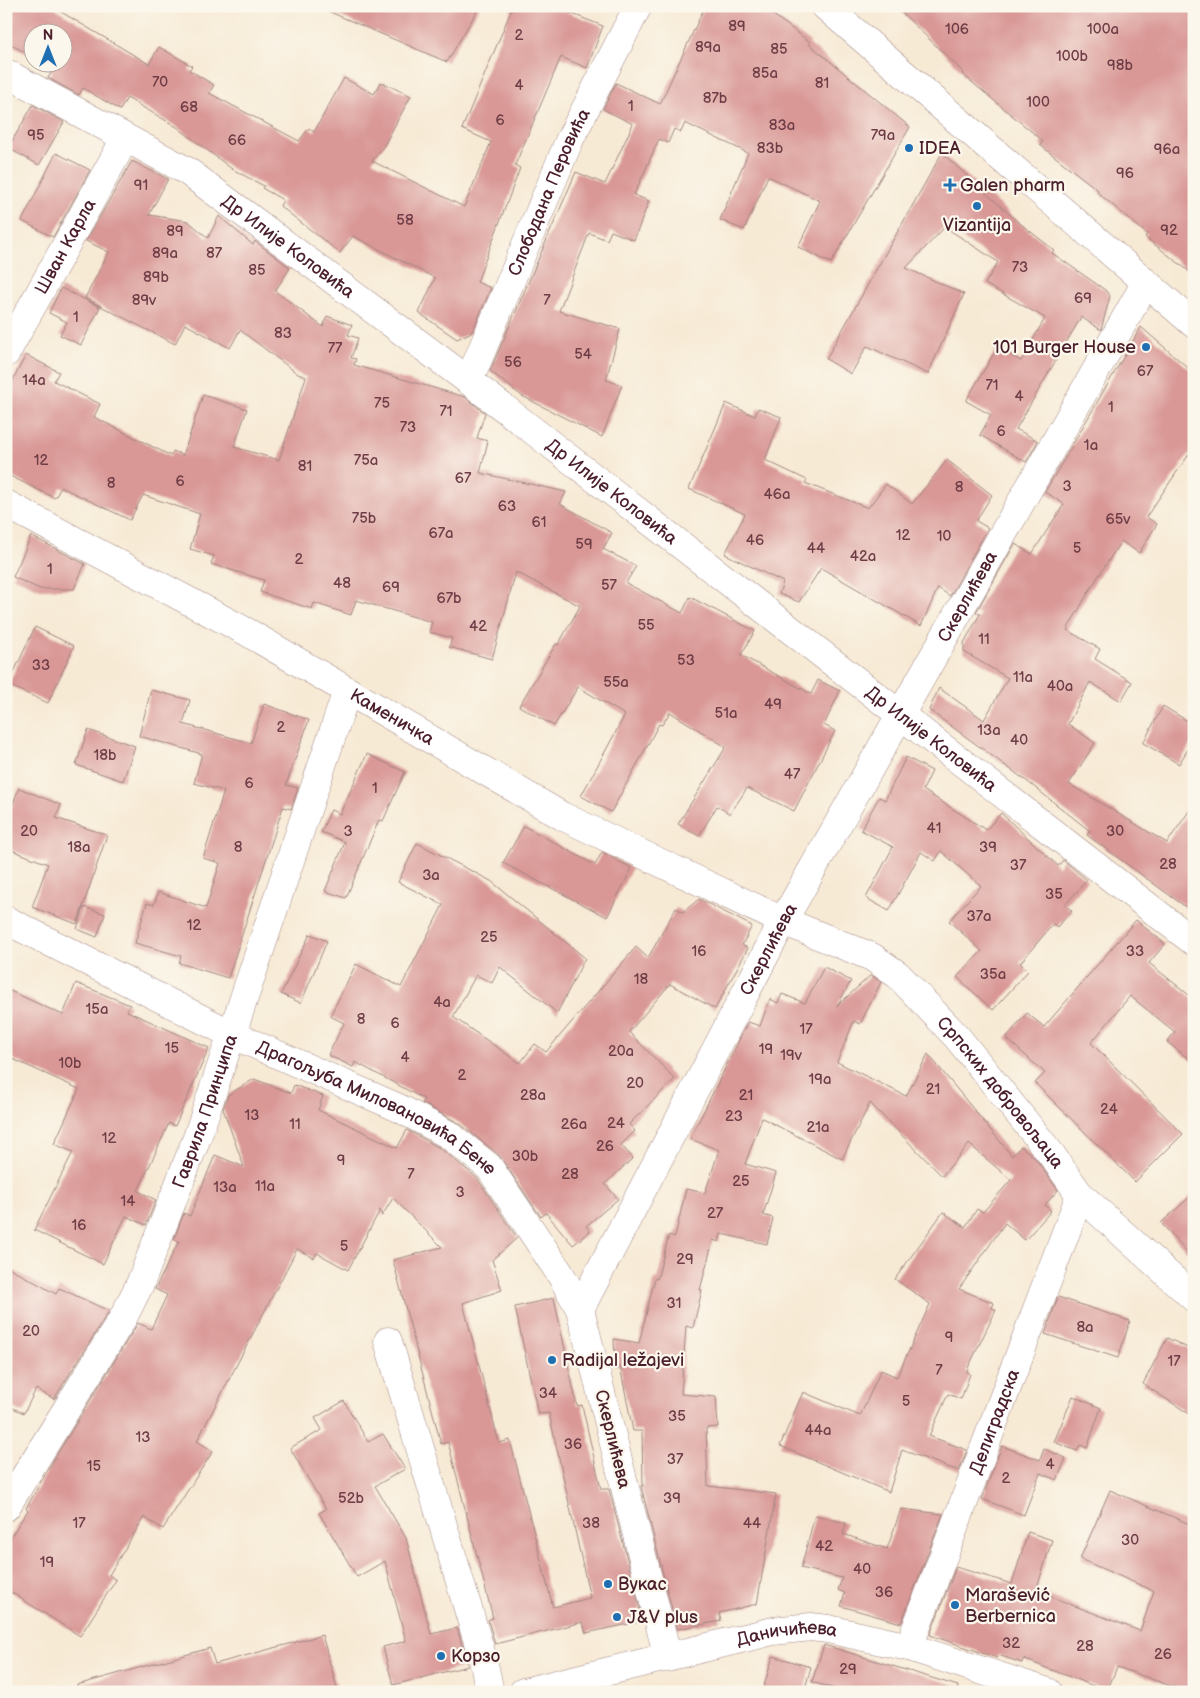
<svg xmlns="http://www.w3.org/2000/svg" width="1200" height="1698" viewBox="0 0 1200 1698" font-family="'Balsamiq Sans',sans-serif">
  <rect width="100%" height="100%" fill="#fbf7ec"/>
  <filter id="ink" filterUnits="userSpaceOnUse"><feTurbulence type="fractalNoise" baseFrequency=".02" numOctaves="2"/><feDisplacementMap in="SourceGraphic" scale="10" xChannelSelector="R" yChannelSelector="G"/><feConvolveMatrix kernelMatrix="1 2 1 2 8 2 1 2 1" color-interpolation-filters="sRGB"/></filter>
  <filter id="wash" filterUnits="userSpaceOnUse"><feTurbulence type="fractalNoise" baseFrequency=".0096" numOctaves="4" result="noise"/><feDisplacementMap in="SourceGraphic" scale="20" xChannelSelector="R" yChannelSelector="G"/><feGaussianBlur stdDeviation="1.12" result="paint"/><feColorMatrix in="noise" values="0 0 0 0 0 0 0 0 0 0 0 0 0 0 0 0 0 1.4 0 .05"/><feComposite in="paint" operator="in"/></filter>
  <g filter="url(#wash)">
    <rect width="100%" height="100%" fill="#f7ead5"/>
    <g id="blocks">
      <path fill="#d99896" d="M6 6H51L149 64 159 47 192 66 189 70 214 85 209 93 299 141 309 128 314 132 344 78 374 94 381 82 411 96 383 147 372 161 464 207 491 142 462 129 513 6H552L603 26 587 68 561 57 515 165 520 168 477 282 491 288 472 332 457 339 419 313 435 278 353 236 340 253 280 206 283 200 262 188 264 186 232 169 177 127 127 98 120 110 83 88 79 95 48 78 53 70 44 65V62H62V32H32V56L6 42Z
        M316 6H480L447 62Z
        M705 6H761L810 42 809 44 910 127 831 263 798 247 820 201 768 176 744 230 720 220 748 153 685 123 681 132 674 129 668 143 659 139 634 195 649 201 634 240 611 231 607 240 589 233 559 311 620 329 606 380 622 385 602 437 522 396 490 371 576 172 605 184 633 124 603 109 616 83 660 104Z
        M895 6H1194V275L1145 237 1147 234 1097 192 1098 190 1040 145 1043 141 962 74 963 72Z
        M33 105 64 122 39 165 8 148Z
        M56 153 90 170 53 237 22 221Z
        M942 153 1017 221 1054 250 1052 253 1105 290 1110 296 1101 330 1081 317 1016 429 1038 441 1026 462 980 435 991 415 966 401 997 348 1021 361 1045 318 985 284 998 262 945 227 906 268 964 294 928 374 867 346 851 374 826 359Z
        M132 161 168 179 149 215 188 221 208 238 219 216 253 245 255 241 290 268 275 291 323 327 327 316 352 325 348 335 358 338 351 358 356 359 354 365 465 397 485 413 477 438 488 441 480 473 566 492 560 504 612 533 603 549 636 566 626 583 682 613 690 597 755 631 741 655 811 694 818 680 840 691 824 725 835 731 794 811 747 788 730 814 717 806 699 836 678 824 726 747 670 712 662 725 659 724 611 812 581 796 625 715 578 687 554 726 519 706 556 644 558 645 580 606 516 572 492 659 449 647 452 638 429 632 432 622 356 600 351 615 314 603 312 609 260 592 264 580 211 564 214 556 190 549 200 514 143 495 130 520 61 487 55 498 6 474V393L26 355 59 372 54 381 100 404 94 417 171 456 173 451 183 455 203 395 247 409 234 447 279 460 306 377 298 374 240 330 230 348 185 324 175 344 85 298 109 252 86 241Z
        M61 288 100 307 81 345 60 335 67 322 49 313Z
        M1141 327 1194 373V447L1146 517 1157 524 1139 553 1121 541 1091 588 1067 630 1100 649 1095 659 1132 682 1121 701 1090 682 1068 724 1095 743 1069 784 1167 843 1194 804V913L1087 835 1090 831 1028 782 929 710 939 688 984 720 1008 678 964 652V643L980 614 976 612 1015 544 1032 554 1064 504 1045 492Z
        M726 403 755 416 758 408 781 417 765 460 807 480 805 483 868 508 886 484 912 504 947 460 992 495 976 521 988 528 950 596 938 588 921 626 821 568 799 602 779 594 783 582 725 554 745 514 689 489Z
        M31 536 85 564 74 589H40L13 577Z
        M35 627 74 646 48 703 8 685Z
        M151 690 190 700 183 724 251 743 264 704 309 720 286 785 298 788 291 809 283 807 228 978 179 963 181 956 135 943 147 903 154 905 158 892 206 908 220 863 203 858 224 791 194 783 202 754 139 736Z
        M1163 706 1194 725V739L1179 764 1143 743Z
        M88 730 135 746 123 781 76 765Z
        M367 754 405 772 383 821 379 820 346 898 325 891 345 842 321 832 331 810 340 814Z
        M906 757 932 771 923 790 986 830 1001 813 1058 866 1063 860 1087 880 1065 905 1072 911 1057 927 1053 924 1020 963 1028 971 993 1010 957 977 982 951 949 921 981 886 941 851 935 861 921 852 889 911 866 898 893 847 861 830 879 797 885 800Z
        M19 788 61 805 56 818 107 835 77 924 32 907 48 864 6 848V821Z
        M524 826 595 865 602 852 632 868 607 917 503 863Z
        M417 843 491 881 585 958 557 1013 500 967 492 983 476 975 453 1017 520 1063 535 1044 546 1052 636 947 648 958 676 908 683 912 699 899 752 926 742 945 748 948 715 1009 670 984 629 1032 675 1079 629 1124 635 1131 621 1145 633 1158 605 1184 618 1199 586 1226 590 1231 573 1245 546 1213 541 1217 499 1155 459 1123 422 1103 424 1099 355 1062 353 1067 328 1055 344 1023 330 1016 356 964 401 987 443 905 398 882Z
        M84 907 105 914 97 937 77 929Z
        M1136 920 1165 944 1149 963 1194 999V1063L1167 1042 1175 1032 1130 996 1091 1043 1183 1134 1135 1182 1035 1083 1045 1073 1006 1038 1027 1013 1044 1027Z
        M310 934 327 941 301 1003 281 994Z
        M824 967 851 981 837 1006 871 975 881 982 860 1024 854 1021 837 1062 906 1096 928 1054 1012 1156 1021 1146 1034 1157 1058 1190 1045 1205 1051 1211 1025 1240 1005 1223 959 1289 994 1303 992 1308 996 1310 966 1372 970 1374 961 1399 948 1394 929 1436 967 1450 959 1471 902 1450 889 1492 780 1446 803 1392 860 1416 881 1370 897 1377 930 1304 895 1279 943 1212 965 1227 977 1209 983 1212 1011 1180 969 1144 942 1176 870 1103 842 1159 762 1118 745 1164 776 1173 763 1215 773 1218 767 1244 721 1234 719 1242 713 1240 700 1290H702L693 1328 686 1326 681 1394 716 1397 718 1427 706 1428 708 1486 776 1494 757 1604 719 1613 721 1621 677 1629 641 1486H643L642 1431H633L620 1366H615L614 1339 639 1343 655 1278 657 1279 669 1235 675 1237 686 1189 705 1193 719 1150 690 1139 748 1022 760 1026 770 999 778 1003 782 994 805 1003Z
        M76 983 130 1005 127 1011 209 1048 175 1126 169 1123 138 1191 156 1200 146 1225 126 1216 103 1264 34 1230 73 1152 54 1144 79 1089 6 1056V989L63 1015Z
        M254 1079 291 1093 294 1085 323 1096 318 1110 397 1148 407 1130 440 1148 477 1178 517 1238 492 1260 502 1290 463 1303 499 1443 510 1440 553 1607 590 1598 549 1413 538 1414 515 1307 554 1298 577 1406 582 1405 601 1489H609L643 1621 586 1633 583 1622 495 1644 488 1620 493 1618 448 1442 441 1444 393 1260 442 1247 393 1198 382 1216 380 1210 348 1270 317 1253 314 1258 297 1249 197 1441 213 1451 163 1529 144 1517 109 1575 116 1580 80 1636 6 1589V1544L28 1510 26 1508 56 1456 138 1323 151 1329 167 1295 155 1289 179 1241 174 1239 184 1213 190 1216 215 1155 244 1167 223 1109 228 1095Z
        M1194 1193V1259L1161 1223Z
        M6 1266 56 1294 59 1288 109 1311 54 1399 36 1389 24 1413 6 1405Z
        M1058 1297 1130 1321 1118 1358 1045 1334Z
        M1167 1338 1194 1351V1417L1143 1384Z
        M1073 1396 1101 1408 1087 1448 1080 1445 1077 1451 1054 1442Z
        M344 1401 368 1442 383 1434 405 1469 375 1486 406 1538 431 1634 457 1628 468 1666 393 1685 383 1647 406 1641 385 1561 357 1577 319 1513 326 1509 290 1448 322 1430 315 1418Z
        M1002 1446 1040 1460 1044 1449 1066 1458 1057 1480 1040 1473 1024 1515 982 1499Z
        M1110 1490 1194 1526V1692H1188L1117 1667 1107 1691 1023 1659 1022 1663 998 1655 997 1658 930 1635 956 1567 1012 1584 1028 1532 1052 1540 1036 1591 1140 1631 1154 1591 1080 1559Z
        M901 1509 943 1514 901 1623 841 1606 845 1593 838 1590 842 1578 801 1568 815 1515 846 1523 843 1534 887 1549Z
        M322 1635 337 1688 323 1692H78L77 1685 210 1648 215 1664Z
        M824 1645 958 1686 957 1692H845L812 1682Z
        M773 1656 811 1667 804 1692H762Z"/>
    </g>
  </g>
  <g filter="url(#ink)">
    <use href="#blocks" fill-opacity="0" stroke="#a08480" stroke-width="1"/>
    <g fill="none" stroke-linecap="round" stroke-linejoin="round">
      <g stroke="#a08480" stroke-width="29">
        <g id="minor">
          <path d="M825 6 1194 324"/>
          <path id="s1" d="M6 73 187 171 469 381 1194 942"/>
          <path id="s2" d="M6 353 125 139"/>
          <path id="s3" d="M469 381 569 141 638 6"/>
          <path id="s4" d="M6 504 247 632 562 816 783 921 872 957 898 975 957 1037 1051 1154 1080 1195 1194 1298"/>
          <path id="s5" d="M6 920 231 1034 401 1109 449 1135 489 1167 561 1275 580 1309"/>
          <path d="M388 1341 483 1659 490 1692"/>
          <path id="s6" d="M6 1507 123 1318 140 1284 198 1135 347 691"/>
          <path id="s7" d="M909 1647 1080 1195"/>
          <path id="s8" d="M668 1658 580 1309 783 921 1145 284"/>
          <path id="s9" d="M523 1692 773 1631 811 1627 828 1629 909 1647 1048 1692"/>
        </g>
      </g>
      <use href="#minor" stroke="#fff" stroke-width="28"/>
    </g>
  </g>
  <g fill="#1f6fb2" stroke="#fbf7ec" stroke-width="2">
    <circle cx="909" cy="148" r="5"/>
    <path d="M947.5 177.5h5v5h5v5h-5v5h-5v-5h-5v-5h5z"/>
    <circle cx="977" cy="206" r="5"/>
    <circle cx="1146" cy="347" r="5"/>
    <circle cx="552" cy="1360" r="5"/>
    <circle cx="608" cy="1584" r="5"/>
    <circle cx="955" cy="1605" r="5"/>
    <circle cx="617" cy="1617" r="5"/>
    <circle cx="441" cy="1656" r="5"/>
  </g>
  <g text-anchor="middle" stroke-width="4.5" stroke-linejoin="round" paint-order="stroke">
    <g font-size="15" fill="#6e3d46">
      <text x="737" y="31">89</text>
      <text x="957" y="34">106</text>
      <text x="1103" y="34">100a</text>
      <text x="519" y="40">2</text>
      <text x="708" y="52">89a</text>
      <text x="779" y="54">85</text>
      <text x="1072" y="61">100b</text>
      <text x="1120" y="70">98b</text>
      <text x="765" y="78">85a</text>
      <text x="160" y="87">70</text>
      <text x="822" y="88">81</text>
      <text x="519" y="90">4</text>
      <text x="715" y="103">87b</text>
      <text x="1038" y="107">100</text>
      <text x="631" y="111">1</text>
      <text x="189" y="112">68</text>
      <text x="500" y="125">6</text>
      <text x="782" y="130">83a</text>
      <text x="36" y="140">95</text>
      <text x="883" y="140">79a</text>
      <text x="237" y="145">66</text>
      <text x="770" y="153">83b</text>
      <text x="1167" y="154">96a</text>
      <text x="1125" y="178">96</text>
      <text x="141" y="190">91</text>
      <text x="405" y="225">58</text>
      <text x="1169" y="235">92</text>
      <text x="175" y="236">89</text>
      <text x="165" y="258">89a</text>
      <text x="214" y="258">87</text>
      <text x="1020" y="272">73</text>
      <text x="257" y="275">85</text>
      <text x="156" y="282">89b</text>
      <text x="1083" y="303">69</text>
      <text x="144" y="305">89v</text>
      <text x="547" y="305">7</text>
      <text x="76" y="322">1</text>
      <text x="283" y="338">83</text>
      <text x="335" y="353">77</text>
      <text x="583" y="359">54</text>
      <text x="513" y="367">56</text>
      <text x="1145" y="376">67</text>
      <text x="34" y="385">14a</text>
      <text x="992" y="390">71</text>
      <text x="1019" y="401">4</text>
      <text x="382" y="408">75</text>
      <text x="1111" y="412">1</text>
      <text x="446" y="416">71</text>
      <text x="408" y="432">73</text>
      <text x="1001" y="436">6</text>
      <text x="1091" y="450">1a</text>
      <text x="41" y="465">12</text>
      <text x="366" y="465">75a</text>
      <text x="305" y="471">81</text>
      <text x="463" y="483">67</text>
      <text x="180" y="486">6</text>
      <text x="111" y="488">8</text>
      <text x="1067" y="491">3</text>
      <text x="959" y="492">8</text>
      <text x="777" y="499">46a</text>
      <text x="507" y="511">63</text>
      <text x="364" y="523">75b</text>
      <text x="1118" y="524">65v</text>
      <text x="539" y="527">61</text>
      <text x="441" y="538">67a</text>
      <text x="903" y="540">12</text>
      <text x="944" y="541">10</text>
      <text x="755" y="545">46</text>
      <text x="584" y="549">59</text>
      <text x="816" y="553">44</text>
      <text x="1077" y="553">5</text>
      <text x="863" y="561">42a</text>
      <text x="299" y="564">2</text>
      <text x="50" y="574">1</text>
      <text x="342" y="588">48</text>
      <text x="609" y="590">57</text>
      <text x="391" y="592">69</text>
      <text x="449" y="603">67b</text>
      <text x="646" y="630">55</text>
      <text x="478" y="631">42</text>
      <text x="984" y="644">11</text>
      <text x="686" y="665">53</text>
      <text x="41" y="670">33</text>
      <text x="1023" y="682">11a</text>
      <text x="616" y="687">55a</text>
      <text x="1060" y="691">40a</text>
      <text x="773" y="709">49</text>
      <text x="726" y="718">51a</text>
      <text x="281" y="732">2</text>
      <text x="989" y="735">13a</text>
      <text x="1019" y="745">40</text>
      <text x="105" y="760">18b</text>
      <text x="792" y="779">47</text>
      <text x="249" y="788">6</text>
      <text x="375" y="793">1</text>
      <text x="934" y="833">41</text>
      <text x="29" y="836">20</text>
      <text x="348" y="836">3</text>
      <text x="1115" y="836">30</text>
      <text x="79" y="852">18a</text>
      <text x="238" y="852">8</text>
      <text x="988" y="852">39</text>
      <text x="1168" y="869">28</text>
      <text x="1018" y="870">37</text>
      <text x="431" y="880">3a</text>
      <text x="1054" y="899">35</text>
      <text x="979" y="921">37a</text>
      <text x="194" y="930">12</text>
      <text x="489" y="942">25</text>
      <text x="699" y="956">16</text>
      <text x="1135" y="956">33</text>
      <text x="993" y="979">35a</text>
      <text x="641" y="984">18</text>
      <text x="442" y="1007">4a</text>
      <text x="97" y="1014">15a</text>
      <text x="361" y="1024">8</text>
      <text x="395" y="1028">6</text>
      <text x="806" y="1034">17</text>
      <text x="172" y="1053">15</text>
      <text x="766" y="1054">19</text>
      <text x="621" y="1056">20a</text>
      <text x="791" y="1060">19v</text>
      <text x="405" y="1062">4</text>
      <text x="70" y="1068">10b</text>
      <text x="462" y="1080">2</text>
      <text x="820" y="1084">19a</text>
      <text x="635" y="1088">20</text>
      <text x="933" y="1094">21</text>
      <text x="533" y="1100">28a</text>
      <text x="746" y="1100">21</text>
      <text x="1109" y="1114">24</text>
      <text x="252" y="1120">13</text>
      <text x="734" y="1121">23</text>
      <text x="616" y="1128">24</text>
      <text x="295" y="1129">11</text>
      <text x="574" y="1129">26a</text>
      <text x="818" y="1132">21a</text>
      <text x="109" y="1143">12</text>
      <text x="605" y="1151">26</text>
      <text x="525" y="1161">30b</text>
      <text x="341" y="1165">9</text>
      <text x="411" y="1179">7</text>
      <text x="570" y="1179">28</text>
      <text x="741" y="1186">25</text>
      <text x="265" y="1191">11a</text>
      <text x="225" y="1192">13a</text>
      <text x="460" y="1197">3</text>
      <text x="128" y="1206">14</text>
      <text x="715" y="1218">27</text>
      <text x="79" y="1230">16</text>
      <text x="344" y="1251">5</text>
      <text x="685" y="1264">29</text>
      <text x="674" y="1308">31</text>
      <text x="1085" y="1332">8a</text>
      <text x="31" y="1336">20</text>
      <text x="949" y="1342">9</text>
      <text x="1174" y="1366">17</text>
      <text x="939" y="1375">7</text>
      <text x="548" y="1398">34</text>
      <text x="906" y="1406">5</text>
      <text x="677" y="1421">35</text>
      <text x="818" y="1435">44a</text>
      <text x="143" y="1442">13</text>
      <text x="573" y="1449">36</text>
      <text x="675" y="1464">37</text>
      <text x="1050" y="1469">4</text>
      <text x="94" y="1471">15</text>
      <text x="1006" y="1483">2</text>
      <text x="351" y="1503">52b</text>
      <text x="672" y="1503">39</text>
      <text x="79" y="1528">17</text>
      <text x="591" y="1528">38</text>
      <text x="752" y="1528">44</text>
      <text x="1130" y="1545">30</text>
      <text x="824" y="1551">42</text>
      <text x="47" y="1567">19</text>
      <text x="862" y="1574">40</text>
      <text x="884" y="1597">36</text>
      <text x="1011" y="1648">32</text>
      <text x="1085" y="1651">28</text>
      <text x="1163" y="1659">26</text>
      <text x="848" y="1674">29</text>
    </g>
    <g font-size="18" fill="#4a1f2b" stroke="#fbf7ec" text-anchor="start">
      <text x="919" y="154">IDEA</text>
      <text x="960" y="191">Galen pharm</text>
      <text x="977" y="231" text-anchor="middle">Vizantija</text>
      <text x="1136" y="353" text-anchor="end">101 Burger House</text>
      <text x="562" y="1366">Radijal ležajevi</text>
      <text x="618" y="1590">Вукас</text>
      <text x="965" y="1601">Marašević<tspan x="965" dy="21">Berbernica</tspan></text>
      <text x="627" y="1623">J&amp;V plus</text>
      <text x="451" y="1662">Корзо</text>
    </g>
    <g font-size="18" fill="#4a1f2b" stroke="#fbf7ec">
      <text dy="6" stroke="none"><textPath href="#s3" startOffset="205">Слободана Перовића</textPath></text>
      <text dy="6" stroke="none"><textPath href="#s2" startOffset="122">Шван Карла</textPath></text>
      <text dy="6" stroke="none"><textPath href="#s1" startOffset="332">Др Илије Коловића</textPath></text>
      <text dy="6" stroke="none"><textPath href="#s1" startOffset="738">Др Илије Коловића</textPath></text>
      <text dy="6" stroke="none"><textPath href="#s8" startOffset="1171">Скерлићева</textPath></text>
      <text dy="6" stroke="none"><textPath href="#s4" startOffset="441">Каменичка</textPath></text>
      <text dy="6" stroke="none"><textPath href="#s1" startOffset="1142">Др Илије Коловића</textPath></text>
      <text dy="6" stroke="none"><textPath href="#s8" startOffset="766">Скерлићева</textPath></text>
      <text dy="6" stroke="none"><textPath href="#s4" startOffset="1166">Српских добровољаца</textPath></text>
      <text dy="6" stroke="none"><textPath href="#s5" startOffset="416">Драгољуба Миловановића Бене</textPath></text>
      <text dy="6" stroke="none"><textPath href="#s6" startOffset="445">Гаврила Принципа</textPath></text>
      <text dy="6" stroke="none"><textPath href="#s7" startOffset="241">Делиградска</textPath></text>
      <text transform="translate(613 1439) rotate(76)" y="6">Скерлићева</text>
      <text dy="6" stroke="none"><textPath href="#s9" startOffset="271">Даничићева</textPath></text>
    </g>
  </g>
  <rect width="1200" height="1698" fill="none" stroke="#fbf7ec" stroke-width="25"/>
  <g transform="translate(48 48)"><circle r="24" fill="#fbf7ec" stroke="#b4a19f"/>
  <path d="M0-4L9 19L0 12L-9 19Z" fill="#1f6fb2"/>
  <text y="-8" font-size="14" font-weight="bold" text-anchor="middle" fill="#4a1f2b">N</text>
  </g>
</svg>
